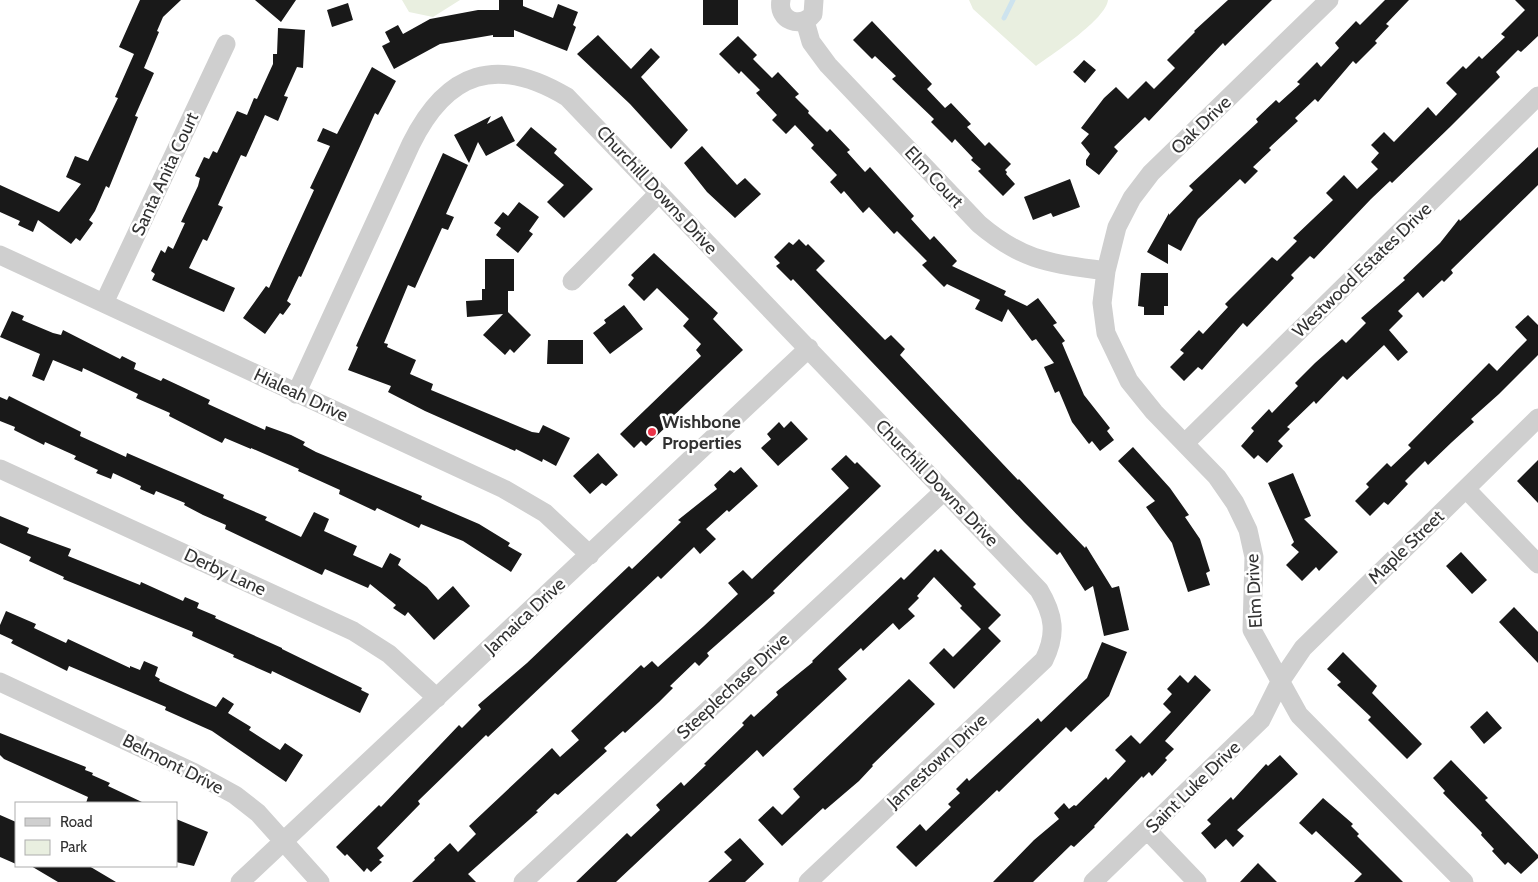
<svg xmlns="http://www.w3.org/2000/svg" width="1538" height="882" viewBox="0 0 1538 882" font-family="Cabin,sans-serif">
  <rect width="100%" height="100%" fill="#fff"/>
  <path fill="#e9efe0" d="M402 0H460L433 17 409 12Z
    M969 0H1108C1106 19 1053 54 1036 66L973 9Z"/>
  <g fill="none" stroke-linecap="round" stroke-linejoin="round">
    <path stroke="#cde3ee" stroke-width="5" d="M1004 18 1013 0"/>
  </g>
  <path fill="#191919" d="M140 0H181L163 17 157 31 159 32 144 68 154 73 135 116 138 117 109 188 106 186 95 211 89 220 93 223 80 241 76 238 71 244 38 220 33 232 18 225 20 221 0 212V185L59 212 81 184 66 177 75 156 88 161 118 98 115 97 134 54 119 47Z
    M255 0H296L281 22Z
    M499 0H523V6L553 18 558 4 578 12 573 25 576 27 567 51 514 30V37H493V35L440 44 394 69 382 46 390 42 385 32 398 25 403 34 430 19 478 10H499Z
    M703 0H738V25H703Z
    M1228 0H1272L1225 46 1223 43 1149 121 1145 117 1114 147 1118 151 1099 175 1086 165V160L1090 154 1081 143 1089 134 1081 128 1104 98 1116 87 1128 99 1146 81 1154 89 1175 68 1167 60 1195 32 1194 31Z
    M1385 0H1409L1386 24 1389 26 1375 41 1377 43 1356 64 1353 61 1318 102 1315 99 1295 118 1298 121 1269 148 1271 150 1253 167 1258 171 1245 184 1240 179 1198 219 1181 251 1168 244V264L1147 252 1169 213V215L1193 190 1189 186 1258 122 1256 119 1276 100 1279 103 1300 84 1297 82 1317 62 1321 67 1339 48 1335 43 1356 21 1360 25Z
    M1515 0H1538V36L1521 52 1518 50 1496 72 1500 77 1450 127 1392 183 1390 181 1371 199 1314 259 1310 256 1291 275 1294 278 1247 327 1243 323 1202 370 1198 367 1184 381 1170 367 1184 353 1180 350 1199 330 1203 334 1228 307 1225 304 1272 257 1277 261 1297 241 1293 238 1333 200 1326 193 1344 175 1357 189 1378 169 1371 162 1379 153 1371 145 1384 132 1394 142 1428 107 1436 116 1457 94 1446 83 1463 66 1466 69 1479 56 1482 59 1505 37 1501 34 1525 10Z
    M348 3 353 20 332 27 327 10Z
    M872 21 932 84 927 89 945 108 951 103 971 124 967 127 985 146 989 142 1011 164 1005 170 1007 172 1006 174 1015 184 1003 196 978 171 981 169 971 160 973 158 955 139 952 143 931 122 934 119 892 79 896 76 875 56 872 59 853 40Z
    M278 28 305 30 303 68 297 67 284 96 288 97 278 121 265 115 246 157 241 155 218 205 223 207 207 241 203 239 189 268 235 288 224 312 152 280 155 274 151 271 161 250 165 253 168 246 173 249 185 223 181 222 198 186 200 178 195 176 204 157 209 159 213 151 217 153 237 111 247 115 254 98 257 99 273 64V54H277Z
    M598 35 631 69 651 48 660 57 641 77 688 130 671 149 630 104 577 54Z
    M738 36 757 55 753 59 772 78 778 72 799 94 795 97 809 111 808 113 827 132 830 129 850 150 847 152 865 172 870 167 914 216 911 219 930 240 934 236 957 261 952 266 1006 291 1004 295 1027 306 1038 298 1057 323 1053 325 1065 341 1062 343 1084 395 1110 428 1107 431 1114 440 1100 451 1092 441 1089 444 1072 422 1059 391 1055 393 1044 367 1054 363 1036 339 1032 341 1008 309 1002 322 975 309 980 300 947 284 944 287 922 265 927 261 897 231 894 234 869 207 863 213 844 191 841 194 830 182 837 175 811 148 814 145 795 125 786 134 772 120 777 115 756 93 760 90 741 71 739 74 719 54Z
    M1084 60 1096 70 1085 83 1073 72Z
    M372 67 396 81 378 115 375 113 301 277 299 276 287 301 291 304 283 315 280 313 265 334 243 318 266 286 269 288 314 190 310 188 330 146 317 141 323 128 337 134Z
    M491 116 487 124 502 116 515 141 486 156 478 142 469 163 454 135Z
    M531 127 557 149 554 153 593 189 564 218 547 202 564 185 516 145Z
    M702 146 737 185 745 178 761 194 735 218 707 192 684 163Z
    M1538 147V185L1451 270 1453 273 1444 282 1442 280 1423 298 1418 292 1398 311 1403 316 1389 330 1408 352 1398 361 1384 345 1347 380 1343 376 1316 404 1314 401 1287 427 1290 429 1278 441 1283 446 1267 463 1258 455 1254 459 1241 446 1254 431 1251 428 1269 409 1272 413 1298 386 1295 383 1315 363 1342 339 1346 343 1366 323 1361 318 1405 280 1403 278 1440 243 1459 219 1460 221Z
    M443 153 468 165 446 214 454 217 448 230 442 228 415 288 408 285 384 343 388 344 387 347 416 360 410 374 433 384 431 390 532 432 539 433 543 425 570 438 556 466 543 459 542 462 516 449 515 451 425 411 388 392 391 386 348 370 358 347 356 346Z
    M1070 179 1080 207 1053 217 1051 213 1033 220 1024 197Z
    M519 202 539 217 529 231 533 234 518 253 496 235 501 228 494 223 503 212 508 216Z
    M799 239 806 246 808 244 825 261 816 270 885 340 891 335 905 349 900 355 1018 480 1019 479 1085 548 1086 546 1112 588 1119 586 1129 630 1104 636 1093 586 1085 591 1060 552 1057 555 1024 522 793 279 791 281 776 266 780 263 774 257 789 242 793 245Z
    M654 253 718 313 713 319 743 350 668 421 670 423 646 446 641 441 634 448 620 434 701 356 696 350 701 344 683 326 689 319 657 288 644 301 628 285 634 278 631 275Z
    M485 259H514V291H508V312L531 335 514 353 510 349 505 355 483 335 503 314 467 317 466 301 482 300V289H485Z
    M1141 273H1168V306H1164V315H1144V307L1138 306Z
    M624 305 643 329 610 354 593 333 606 323 604 320Z
    M12 311 24 316 22 320 53 333 61 335 63 330 120 359 122 356 136 363 134 369 161 381 163 378 178 385 210 400 208 404 265 430 266 426 291 435 305 442 303 445 316 452 422 496 421 499 479 524 510 543 508 546 522 554 511 572 463 541 421 524 419 528 377 508 375 511 339 494 340 490 298 471 299 469 251 448V449L225 438 222 443 210 437 169 416 170 413 136 398 138 394 83 368 82 372 53 360 44 381 32 376 40 354 0 337Z
    M1528 315 1538 325V355L1499 394 1471 419 1474 422 1452 442 1428 465 1425 461 1405 481 1408 484 1388 505 1384 502 1370 516 1355 501 1369 487 1366 484 1387 463 1391 467 1411 448 1408 445 1489 363 1497 371 1517 350 1527 340 1515 327Z
    M548 340H583V364H547Z
    M9 396 81 432 80 436 126 457 127 453 224 495 223 498 267 517 265 520 301 537 314 512 329 519 324 531 357 546 353 555 382 568 390 553 401 559 398 565 427 587 438 600 453 586 470 606 434 640 408 612 405 616 393 608 396 605 370 584 368 588 325 569 322 575 225 529 226 525 203 515 184 505 185 503 156 491 154 495 140 489 141 486 113 473 111 479 96 473 98 470 74 459 76 456 45 442 44 445 14 430 15 427 0 421V397L7 400Z
    M791 421 808 439 778 466 761 448 771 439 767 434 779 422 784 428Z
    M1133 447 1170 488 1189 515 1185 517 1200 539 1210 571 1206 573 1210 585 1188 592 1172 543 1146 507 1155 501 1118 461Z
    M598 453 618 475 606 486 602 483 590 494 573 476Z
    M846 455 855 464 857 462 881 486 773 591 775 593 707 653 709 656 699 666 695 662 670 686 673 688 659 702 625 733 623 731 604 748 607 751 558 795 555 793 536 811 538 812 468 874 476 882H412L435 860 434 858 450 843 458 852 476 834 469 826 552 748 560 757 579 740 571 731 641 665 644 668 652 661 658 667 704 626 738 594 728 583 743 570 752 579 849 488 831 469Z
    M1538 460V503L1517 481Z
    M741 467 758 486 729 512 727 510 706 529 716 539 700 554 694 547 661 579 658 576 488 737 486 735 418 801 420 804 377 848 384 856 379 860 382 862 371 872 367 868 364 872 347 854 345 856 336 847 379 805 381 807 459 725 462 728 481 709 478 705 527 663 629 566 632 569 681 522 678 520 717 489 714 485 730 470 734 473Z
    M1293 473 1311 516 1304 519 1338 552 1319 571 1316 567 1302 581 1286 565 1299 552 1291 545 1294 542 1268 483Z
    M0 516 29 528 27 533 71 549 68 556 140 585 141 582 183 601 185 597 199 603 197 608 216 616 215 618 282 648V649L362 688 361 690 369 694 360 713 272 671 271 674 233 657 234 655 192 636 193 632 63 579 64 577 29 561 31 557 0 543Z
    M935 549 938 552 941 549 976 584 973 587 1001 615 988 628 1001 641 954 689 929 663 944 648 953 657 981 629 960 608 962 606 934 577 917 596 919 598 908 609 915 616 899 630 893 623 863 651 861 648 838 669 847 679 763 757 757 750 616 882H576L627 833 631 837 660 810 656 805 681 782 684 786 706 765 704 764 744 725 742 723 751 714 754 717 778 695 776 692 813 662 812 661 901 577 904 580Z
    M1461 552 1487 580 1472 594 1446 566Z
    M1514 607 1538 632V663L1499 622Z
    M6 611 36 624 34 628 66 643 68 639 130 668V666L140 670 144 661 158 667 155 676 160 679 159 681 216 707 223 697 234 704 228 713 251 727 249 730 280 750 285 743 303 755 286 782 212 731 165 710 166 707 69 666 67 671 11 643 13 640 0 634V625Z
    M1102 642 1127 652 1109 696 1071 732 1066 727 999 792 997 790 916 867 896 847 920 824 926 831 951 807 948 804 960 793 956 789 967 778 969 781 1038 718 1041 722 1087 678Z
    M1343 652 1377 686 1372 693 1422 744 1407 759 1368 720 1371 717 1337 685 1341 682 1327 669Z
    M1180 675 1188 683 1195 675 1211 690 1165 741 1174 749 1165 758 1167 760 1152 776 1149 772 1143 778 1142 776 1094 826 1095 827 1074 847 1071 845 1033 882H993L1034 840 1059 819 1054 813 1064 803 1069 809 1074 805 1076 806 1106 777 1108 780 1126 761 1115 750 1131 735 1140 744 1171 712 1163 704 1172 694 1167 689Z
    M909 679 935 704 872 765 873 766 859 781 825 810 823 808 782 846 758 820 773 806 782 815 800 797 793 789Z
    M1487 711 1502 728 1484 744 1470 727Z
    M0 733 86 767 85 770 93 773 92 775 110 783 108 786 144 803H86L88 797 4 759 0 755Z
    M1280 755 1298 774 1237 830 1244 836 1233 847 1226 839 1215 849 1201 833 1211 824 1207 820 1231 797 1233 800 1266 764 1268 766Z
    M1451 760 1488 798 1485 800 1538 855V858L1521 874 1508 862 1505 865 1492 851 1494 849 1481 835 1482 833 1443 793 1445 791 1433 778Z
    M1323 798 1353 824 1351 826 1359 834 1357 836 1403 882H1354L1362 874 1316 831 1312 835 1299 823Z
    M0 815 16 822V864L0 857Z
    M176 819 208 832 194 866 176 862Z
    M740 838 764 864 745 882H708L732 860 724 852Z
    M1258 863 1277 882H1240Z
    M31 866H89L116 882H58Z"/>
  <g fill="none" stroke-linecap="round" stroke-linejoin="round">
    <path stroke="#cfcfcf" stroke-width="19" d="M781 0C777 21 801 29 813 14L814 0
      M1329 0 1151 173 1132 198 1117 227 1106 271 1102 303 1106 333 1129 381 1154 412 1217 477 1235 503 1248 530 1254 557 1252 630 1299 715 1464 882
      M805 21 811 42 828 65 979 224C1024 262 1050 263 1106 271
      M0 255 504 489 545 513 590 555
      M572 281 659 193
      M104 303 226 44
      M296 394 411 144C447 71 497 55 567 97L1039 590C1054 615 1057 634 1044 660L808 882
      M1185 443 1538 96
      M0 469 353 631 389 654 437 698
      M1466 489 1538 564
      M0 682 193 772 235 795 258 813 320 882
      M1148 831 1197 882
      M240 882 809 348
      M523 882 944 491
      M1093 882 1261 720 1280 682 1303 648 1538 418"/>
  </g>
  <circle fill="#ea3348" stroke="#fff" stroke-width="2" cx="652" cy="432" r="5"/>
  <g text-anchor="middle" stroke-width="5" stroke-linejoin="round" paint-order="stroke">
    <g font-size="18" fill="#323232" stroke="#fff">
      <text transform="translate(1201 125) rotate(-44)" y="6">Oak Drive</text>
      <text transform="translate(165 174) rotate(-65)" y="6">Santa Anita Court</text>
      <text transform="translate(934 177) rotate(47)" y="6">Elm Court</text>
      <text transform="translate(657 190) rotate(47)" y="6">Churchill Downs Drive</text>
      <text transform="translate(1362 270) rotate(-44)" y="6">Westwood Estates Drive</text>
      <text transform="translate(301 395) rotate(25)" y="6">Hialeah Drive</text>
      <text transform="translate(937 483) rotate(46)" y="6">Churchill Downs Drive</text>
      <text transform="translate(1406 547) rotate(-44)" y="6">Maple Street</text>
      <text transform="translate(225 572) rotate(25)" y="6">Derby Lane</text>
      <text transform="translate(1254 591) rotate(-93)" y="6">Elm Drive</text>
      <text transform="translate(525 616) rotate(-43)" y="6">Jamaica Drive</text>
      <text transform="translate(733 686) rotate(-43)" y="6">Steeplechase Drive</text>
      <text transform="translate(937 761) rotate(-43)" y="6">Jamestown Drive</text>
      <text transform="translate(173 764) rotate(27)" y="6">Belmont Drive</text>
      <text transform="translate(1193 787) rotate(-44)" y="6">Saint Luke Drive</text>
    </g>
    <g font-size="18" font-weight="bold" fill="#323232" stroke="#fff" text-anchor="start">
      <text x="662" y="428">Wishbone<tspan x="662" dy="21">Properties</tspan></text>
    </g>
  </g>
  <rect x="15" y="802" width="162" height="65" fill="#ffffff" stroke="#adadad"/>
  <rect x="25" y="818" width="25" height="8" fill="#cfcfcf" stroke="#adadad"/>
  <text x="60" y="827" font-size="15" fill="#323232">Road</text>
  <rect x="25" y="840" width="25" height="15" fill="#e9efe0" stroke="#adadad"/>
  <text x="60" y="852" font-size="15" fill="#323232">Park</text>
</svg>
